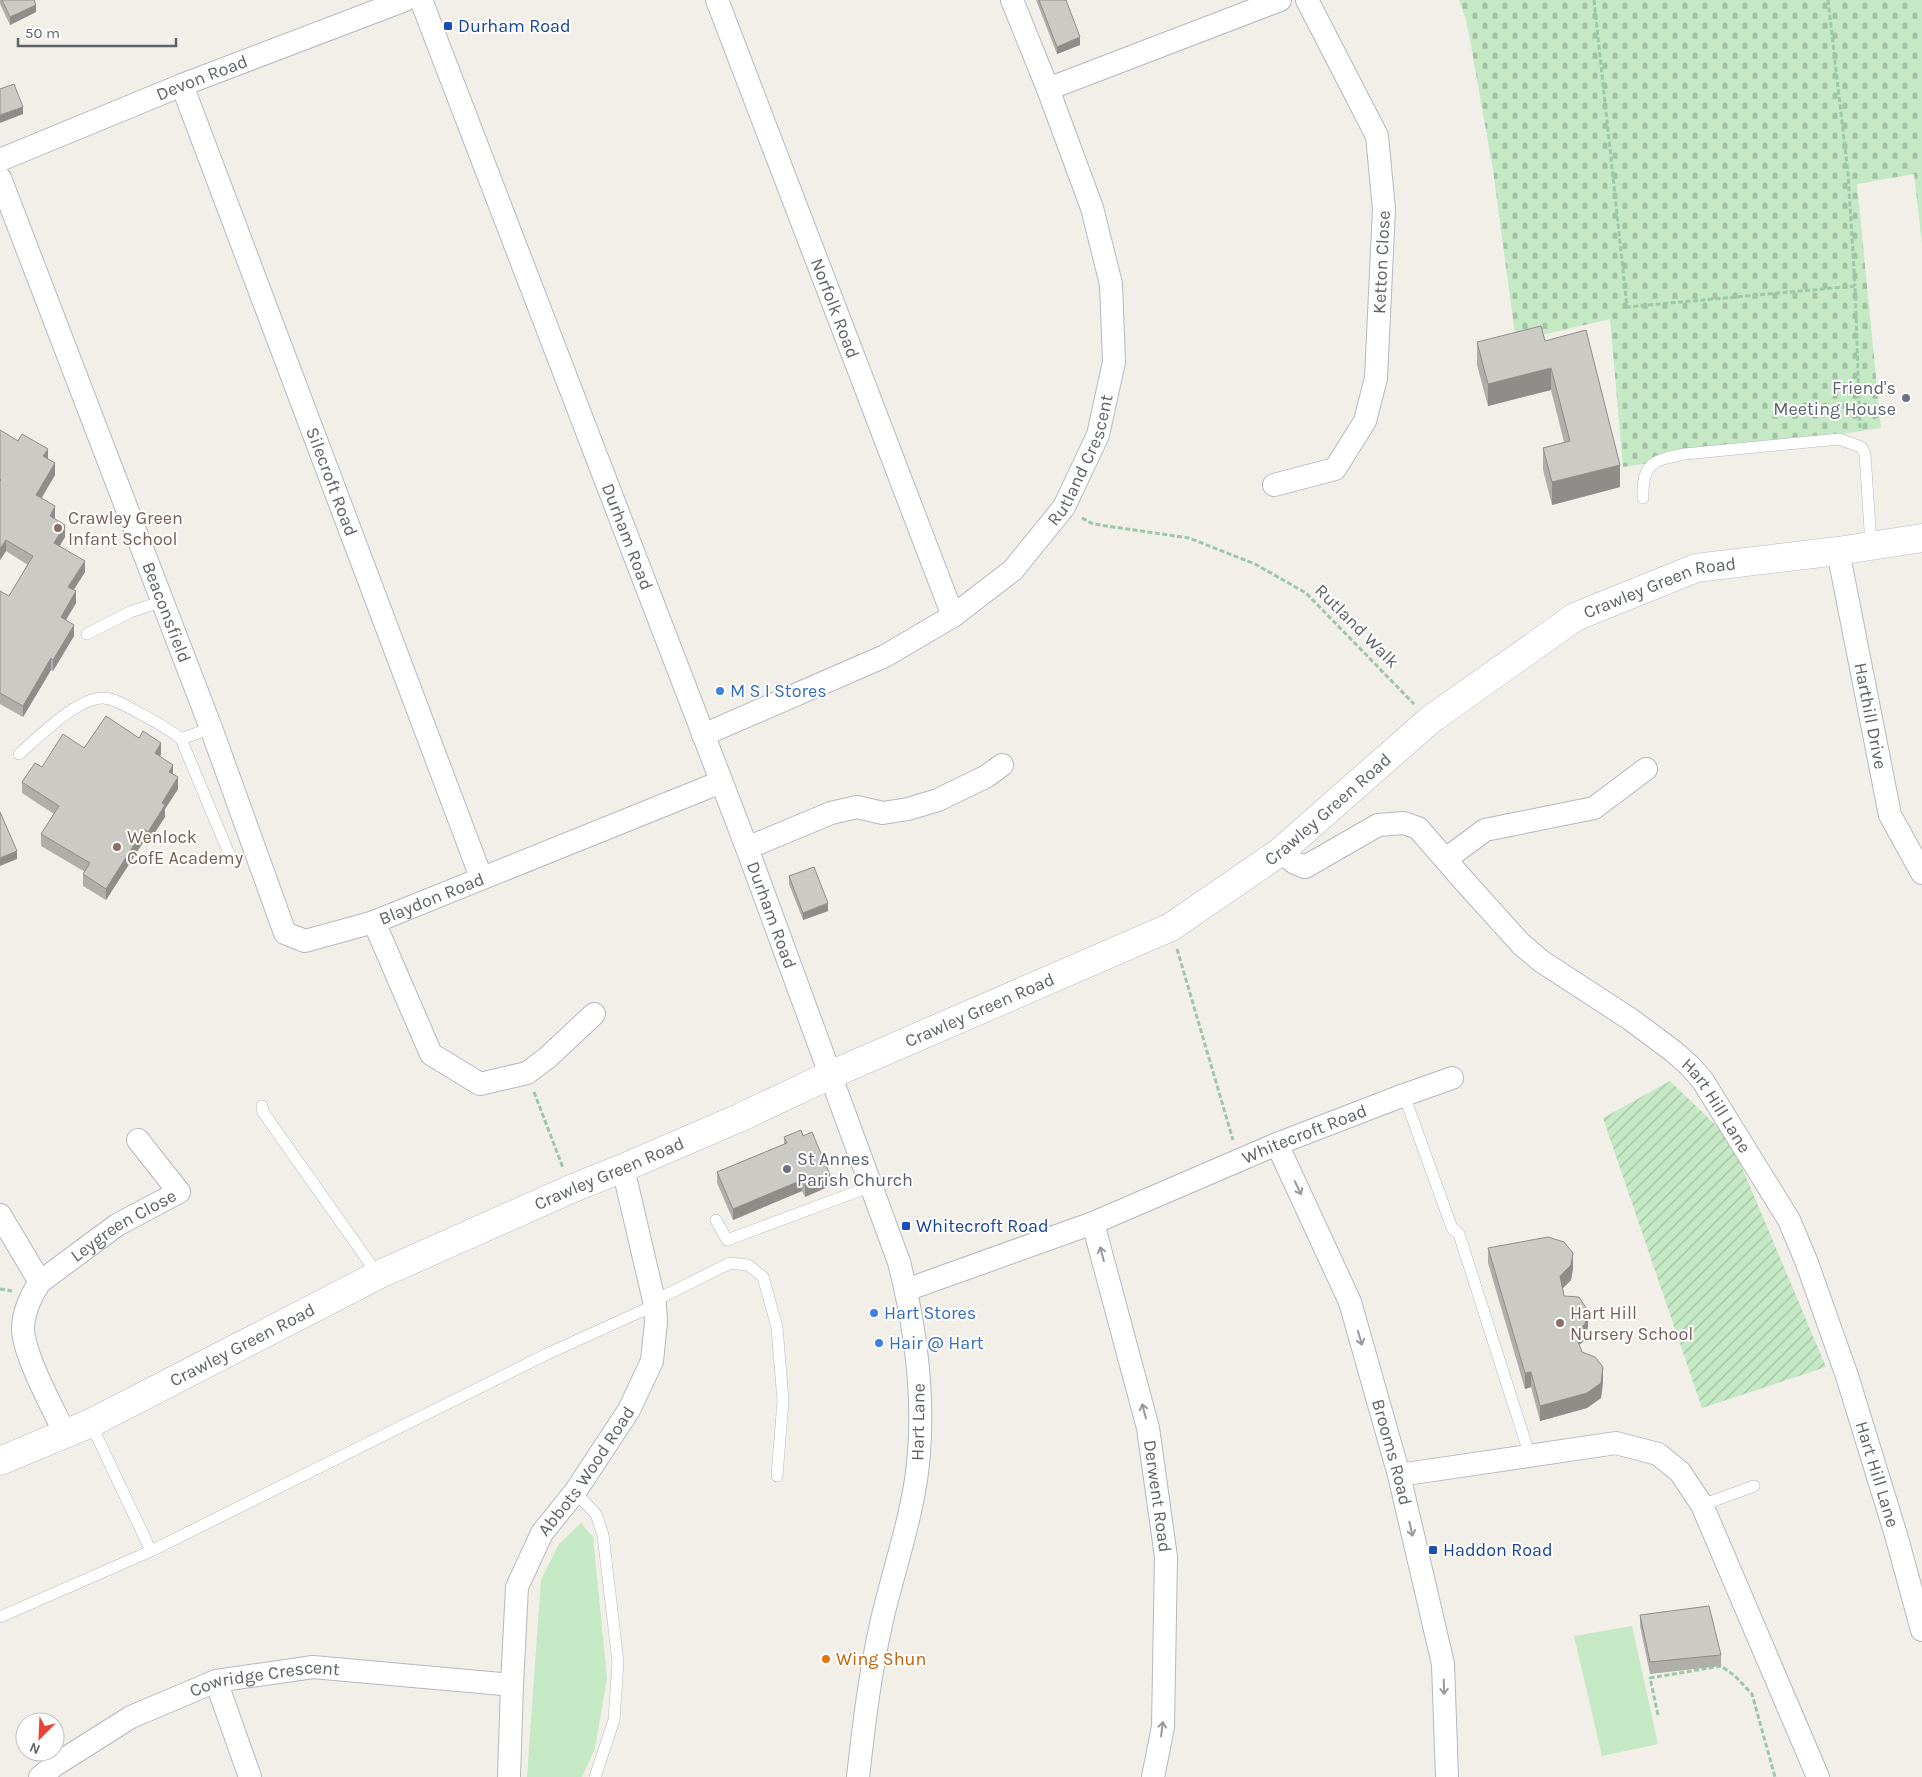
<svg xmlns="http://www.w3.org/2000/svg" width="1922" height="1777" viewBox="0 0 1922 1777" font-family="Karla,sans-serif">
  <defs>
    <pattern id="cemetery-stones" width="16" height="16" patternUnits="userSpaceOnUse" patternTransform="scale(1.25)"><rect width="16" height="16" fill="#c5e8c5"/><path d="M2 7V4a2 2 0 0 1 4 0v3zM10 15v-3a2 2 0 0 1 4 0v3z" fill="#a3c0a4"/></pattern>
    <pattern id="garden-furrows" width="10" height="10" patternUnits="userSpaceOnUse" patternTransform="scale(1.25)"><rect width="10" height="10" fill="#c5e8c5"/><path d="M-1 1l2-2M0 10L10 0M9 11l2-2" fill="none" stroke="#a3c0a4"/></pattern>
  </defs>
  <rect width="100%" height="100%" fill="#f1efe8"/>
  <path fill="#c5e8c5" d="M581 1523 593 1537 607 1678 595 1748 582 1777H527L541 1580 559 1544Z
    M1632 1626 1658 1744 1602 1756 1574 1636Z"/>
  <path fill="url(#cemetery-stones)" d="M1459 0H1922V244L1914 174 1857 184 1881 428 1623 467 1610 319 1516 341 1493 170 1467 23Z"/>
  <path fill="url(#garden-furrows)" d="M1670 1081 1730 1139 1826 1367 1702 1408 1603 1118Z"/>
  <g fill="none" stroke-linecap="round" stroke-linejoin="round">
    <g stroke="#b5b8bc" stroke-width="12">
      <path id="lane" d="M1643 498C1642 463 1653 460 1685 454L1839 439 1861 447 1865 454 1871 545
        M87 634 130 612 163 601
        M181 739 230 856
        M19 754C39 737 77 697 104 698 116 699 128 707 139 713 154 721 168 728 181 739L211 728
        M1404 1095 1452 1228 1459 1234 1530 1456
        M262 1106 263 1112 378 1275
        M716 1220 727 1240 872 1186
        M654 1301 730 1263 748 1265 763 1277 777 1327 783 1401 777 1476
        M91 1424 151 1551
        M575 1492 596 1514 603 1535 618 1662 614 1720 595 1777
        M1702 1505 1754 1486
        M0 1617 151 1551 547 1354 655 1305"/>
    </g>
    <g stroke="#b5b8bc" stroke-width="24">
      <g id="street">
        <path id="s1" d="M421 0 747 848 899 1262C915 1325 924 1388 919 1453 915 1510 895 1564 882 1620 870 1672 864 1724 858 1777"/>
        <path id="s2" d="M717 0 953 616"/>
        <path id="s3" d="M182 85 481 877"/>
        <path d="M1048 89 1280 0"/>
        <path id="s4" d="M0 160 182 85 405 0"/>
        <path id="s5" d="M0 178 211 728 285 933 305 941 374 922"/>
        <path id="s6" d="M1274 485 1335 469 1365 421 1376 378 1384 209 1377 136 1307 0"/>
        <path id="s7" d="M1838 551 1890 815 1922 873"/>
        <path id="s8" d="M703 735 885 656 953 616 1013 570 1064 507 1098 435 1114 362 1111 284 1092 208 1048 89 1012 0"/>
        <path d="M747 848 831 813 857 807 883 813 908 809 938 800 987 776 1002 765"/>
        <path id="s9" d="M1280 852 1295 863 1305 867 1378 825 1404 823 1418 828 1465 882 1521 944 1541 961 1630 1019 1673 1051 1690 1066 1703 1081 1789 1220 1807 1263 1847 1376 1896 1535 1922 1630"/>
        <path d="M1446 859 1485 830 1594 808 1646 769"/>
        <path id="s10" d="M594 1014 547 1058 527 1073 480 1084 431 1054 374 922 721 782"/>
        <path id="s11" d="M1277 1144 1350 1302 1399 1475 1443 1664 1447 1777"/>
        <path d="M0 1215 40 1282C31 1295 23 1313 23 1329 24 1356 53 1408 65 1434"/>
        <path id="s12" d="M1093 1223 1148 1428 1166 1557 1163 1727 1153 1777"/>
        <path id="s13" d="M40 1282 117 1225 179 1192 138 1140"/>
        <path id="s14" d="M906 1290 1093 1223 1277 1144 1404 1095 1452 1078"/>
        <path d="M1399 1475 1616 1443 1658 1454 1680 1472 1702 1505 1818 1777"/>
        <path d="M216 1681 250 1777"/>
        <path id="s15" d="M40 1777 55 1765 131 1717 216 1681 313 1667 512 1685"/>
        <path id="s16" d="M509 1777 512 1685 517 1587 542 1533 575 1492 629 1410 652 1361 656 1322 655 1305 623 1168"/>
      </g>
    </g>
    <g stroke="#b6babf" stroke-width="29">
      <g id="secondary">
        <path id="s17" d="M0 1461 91 1423 378 1275 571 1189 623 1168 739 1118 830 1075 1171 927 1280 852 1430 720 1575 617 1696 568 1838 551 1922 538"/>
      </g>
    </g>
    <path stroke="#9cc7a9" stroke-width="3" stroke-dasharray="5 2.5" stroke-linecap="butt" d="M1594 0 1627 307 1855 286 1860 431
      M1828 0 1848 174 1855 286
      M1082 518 1093 524 1189 538 1255 564 1306 593 1414 704
      M1177 949 1233 1140
      M534 1092 563 1168
      M0 1289 12 1291
      M1658 1715 1650 1678 1721 1666 1735 1676 1752 1694 1775 1777"/>
    <use href="#lane" stroke="#fff" stroke-width="11"/>
    <use href="#street" stroke="#fff" stroke-width="22"/>
    <use href="#secondary" stroke="#fff" stroke-width="28"/>
  </g>
  <path fill="#afaea9" d="M0 0H34L36 12 10 25 0 4Z
    M1036 0H1066L1080 45 1057 54Z
    M1545 341 1620 487 1552 505 1543 470V448L1564 442 1551 390 1488 406 1477 365V342Z
    M0 430 48 459 55 475 42 498 55 518V519L65 537 60 546 85 572 74 590 76 603 66 620 74 636 53 671 51 670 23 717 0 704V591L9 596 28 565 6 551 0 560Z
    M84 748 161 754 160 757 173 774 178 789 165 809V817L148 843 144 841 106 900 83 886V874L85 872 41 846V834L54 814 22 793V782L42 767Z
    M789 876 828 911 803 920 789 884Z
    M803 1136 830 1186 805 1197 802 1191 733 1220 717 1183V1172L784 1144V1137Z
    M1488 1248 1573 1268 1571 1280 1563 1288 1564 1296 1588 1326 1585 1340 1579 1345 1582 1352 1603 1382 1601 1398 1587 1408 1540 1421 1531 1387 1525 1389 1488 1263Z
    M1640 1615 1721 1655V1666L1650 1674 1640 1626Z"/>
  <path fill="#8f8d8a" d="M36 5V12L10 25V17Z
    M1080 37V45L1057 54V47Z
    M23 107V114L0 123V115Z
    M1551 368V390L1488 406V384Z
    M48 449V461L43 456Z
    M55 463V475L36 506V495Z
    M1620 465V487L1552 505V482Z
    M55 506V518L50 527V516Z
    M65 525V537L54 554V543Z
    M6 540V551L0 560V549Z
    M85 561V572L68 598V587Z
    M76 591V603L61 628V617Z
    M74 625V636L53 671V660Z
    M51 658V670L23 717V706Z
    M161 743V754L155 765V753Z
    M173 765V776L169 772Z
    M178 777V789L165 809V817L148 843V832L162 803Z
    M144 829V841L106 900V889Z
    M17 851V859L0 866V858Z
    M828 903V911L803 920V913Z
    M830 1175V1186L805 1197V1185Z
    M802 1180V1191L733 1220V1209Z
    M1573 1253V1268L1571 1280 1560 1291V1276Z
    M1588 1311V1326L1585 1340 1575 1348V1333Z
    M1603 1367V1382L1601 1398 1587 1408 1540 1421V1406Z
    M1531 1372V1387L1525 1389V1373Z"/>
  <path fill="#cccac5" stroke="#8f8d8a" d="M2 0H34L36 5 10 17Z
    M1039 0H1066L1080 37 1057 47Z
    M14 84 23 107 0 115V89Z
    M1541 326 1545 341 1586 330 1620 465 1552 482 1543 448 1570 441 1551 368 1488 384 1477 342Z
    M0 430 18 441 22 434 48 449 43 456 55 463 36 495 55 506 50 516 65 525 54 543 85 561 68 587 76 591 61 617 74 625 53 660 51 658 23 706 0 693V591L9 596 33 556 6 540 0 549V481L1 480 0 479Z
    M106 716 139 738 143 731 161 743 155 753 173 765 169 772 178 777 162 803 165 805 148 832 144 829 106 889 83 874 90 863 41 834 59 806 22 782 35 763 42 767 63 734 84 748Z
    M0 812 17 851 0 858Z
    M814 867 828 903 803 913 789 876Z
    M801 1130 803 1136 812 1132 830 1175 805 1185 802 1180 733 1209 717 1172 787 1143 784 1137Z
    M1548 1237 1564 1242 1573 1253 1571 1265 1560 1276 1564 1296 1579 1297 1588 1311 1585 1324 1575 1333 1582 1352 1595 1357 1603 1367 1601 1383 1587 1393 1540 1406 1531 1372 1525 1373 1488 1248Z
    M1709 1606 1721 1655 1650 1662 1640 1615Z"/>
  <defs><path id="oneway-shaft" d="M-6 0H5M1.5-3L5.5 0L1.5 3" fill="none" stroke-width="1.6" stroke-linecap="round" stroke-linejoin="round" transform="scale(1.25)"/></defs>
  <g stroke="#979a9d">
    <use href="#oneway-shaft" transform="translate(1298 1188) rotate(65)"/>
    <use href="#oneway-shaft" transform="translate(1102 1254) rotate(-105)"/>
    <use href="#oneway-shaft" transform="translate(1360 1338) rotate(74)"/>
    <use href="#oneway-shaft" transform="translate(1144 1411) rotate(-105)"/>
    <use href="#oneway-shaft" transform="translate(1411 1529) rotate(77)"/>
    <use href="#oneway-shaft" transform="translate(1444 1687) rotate(88)"/>
    <use href="#oneway-shaft" transform="translate(1162 1729) rotate(-83)"/>
  </g>
  <g fill="#1a4fb4" stroke="#fff" stroke-width="2">
    <rect x="443" y="21" width="10" height="10" rx="2.5"/>
    <rect x="901" y="1221" width="10" height="10" rx="2.5"/>
    <rect x="1428" y="1545" width="10" height="10" rx="2.5"/>
  </g>
  <g fill="#6b7280" stroke="#fff" stroke-width="2">
    <circle cx="1906" cy="398" r="5"/>
    <circle cx="787" cy="1169" r="5"/>
  </g>
  <g fill="#8d6e63" stroke="#fff" stroke-width="2">
    <circle cx="58" cy="528" r="5"/>
    <circle cx="117" cy="847" r="5"/>
    <circle cx="1560" cy="1323" r="5"/>
  </g>
  <g fill="#3f7fe0" stroke="#fff" stroke-width="2">
    <circle cx="720" cy="691" r="5"/>
    <circle cx="874" cy="1313" r="5"/>
    <circle cx="879" cy="1343" r="5"/>
  </g>
  <circle fill="#e8710a" stroke="#fff" stroke-width="2" cx="826" cy="1659" r="5"/>
  <g text-anchor="middle" stroke-width="4" stroke-linejoin="round" paint-order="stroke">
    <g font-size="18" fill="#164399" stroke="#fff" text-anchor="start">
      <text x="458" y="32">Durham Road</text>
      <text x="916" y="1232">Whitecroft Road</text>
      <text x="1443" y="1556">Haddon Road</text>
    </g>
    <g font-size="18" fill="#5f6368" stroke="#fff">
      <text dy="6" stroke="none"><textPath href="#s4" startOffset="218">Devon Road</textPath></text>
      <text dy="6" stroke="none"><textPath href="#s6" startOffset="280">Ketton Close</textPath></text>
      <text dy="6" stroke="none"><textPath href="#s2" startOffset="330">Norfolk Road</textPath></text>
      <text dy="6" stroke="none"><textPath href="#s8" startOffset="484">Rutland Crescent</textPath></text>
      <text dy="6" stroke="none"><textPath href="#s3" startOffset="424">Silecroft Road</textPath></text>
      <text dy="6" stroke="none"><textPath href="#s1" startOffset="575">Durham Road</textPath></text>
      <text dy="6" stroke="none"><textPath href="#s17" startOffset="1888">Crawley Green Road</textPath></text>
      <text dy="6" stroke="none"><textPath href="#s5" startOffset="465">Beaconsfield</textPath></text>
      <text transform="translate(1357 626) rotate(45)" y="6">Rutland Walk</text>
      <text dy="6" stroke="none"><textPath href="#s7" startOffset="168">Harthill Drive</textPath></text>
      <text dy="6" stroke="none"><textPath href="#s17" startOffset="1484">Crawley Green Road</textPath></text>
      <text dy="6" stroke="none"><textPath href="#s10" startOffset="401">Blaydon Road</textPath></text>
      <text dy="6" stroke="none"><textPath href="#s1" startOffset="980">Durham Road</textPath></text>
      <text dy="6" stroke="none"><textPath href="#s17" startOffset="1079">Crawley Green Road</textPath></text>
      <text dy="6" stroke="none"><textPath href="#s9" startOffset="566">Hart Hill Lane</textPath></text>
      <text dy="6" stroke="none"><textPath href="#s14" startOffset="428">Whitecroft Road</textPath></text>
      <text dy="6" stroke="none"><textPath href="#s17" startOffset="674">Crawley Green Road</textPath></text>
      <text dy="6" stroke="none"><textPath href="#s13" startOffset="101">Leygreen Close</textPath></text>
      <text dy="6" stroke="none"><textPath href="#s17" startOffset="269">Crawley Green Road</textPath></text>
      <text transform="translate(918 1422) rotate(-89)" y="6">Hart Lane</text>
      <text dy="6" stroke="none"><textPath href="#s11" startOffset="330">Brooms Road</textPath></text>
      <text dy="6" stroke="none"><textPath href="#s16" startOffset="326">Abbots Wood Road</textPath></text>
      <text dy="6" stroke="none"><textPath href="#s9" startOffset="971">Hart Hill Lane</textPath></text>
      <text dy="6" stroke="none"><textPath href="#s12" startOffset="281">Derwent Road</textPath></text>
      <text dy="6" stroke="none"><textPath href="#s15" startOffset="250">Cowridge Crescent</textPath></text>
    </g>
    <g font-size="18" fill="#5b616d" stroke="#fff" text-anchor="end">
      <text x="1896" y="394">Friend's<tspan x="1896" dy="21">Meeting House</tspan></text>
      <text x="797" y="1165" text-anchor="start">St Annes<tspan x="797" dy="21">Parish Church</tspan></text>
    </g>
    <g font-size="18" fill="#785e54" stroke="#fff" text-anchor="start">
      <text x="68" y="524">Crawley Green<tspan x="68" dy="21">Infant School</tspan></text>
      <text x="127" y="843">Wenlock<tspan x="127" dy="21">CofE Academy</tspan></text>
      <text x="1570" y="1319">Hart Hill<tspan x="1570" dy="21">Nursery School</tspan></text>
    </g>
    <g font-size="18" fill="#366cbe" stroke="#fff" text-anchor="start">
      <text x="730" y="697">M S I Stores</text>
      <text x="884" y="1319">Hart Stores</text>
      <text x="889" y="1349">Hair @ Hart</text>
    </g>
    <g font-size="18" fill="#c56008" stroke="#fff" text-anchor="start">
      <text x="836" y="1665">Wing Shun</text>
    </g>
  </g>
  <g transform="translate(40 1737) rotate(204)"><circle r="24" fill="#ffffff" stroke="#bfc1c3"/>
  <path d="M0-4L9 19L0 12L-9 19Z" fill="#ea4335"/>
  <text y="-8" font-size="14" font-weight="bold" text-anchor="middle" fill="#5f6368">N</text>
  </g>
  <path d="M18 38v8h158v-8" fill="none" stroke="#5f6368" stroke-width="2.5"/>
  <text x="25" y="38" font-size="15" fill="#5f6368" stroke="#ffffff" stroke-width="4" paint-order="stroke">50 m</text>
</svg>
